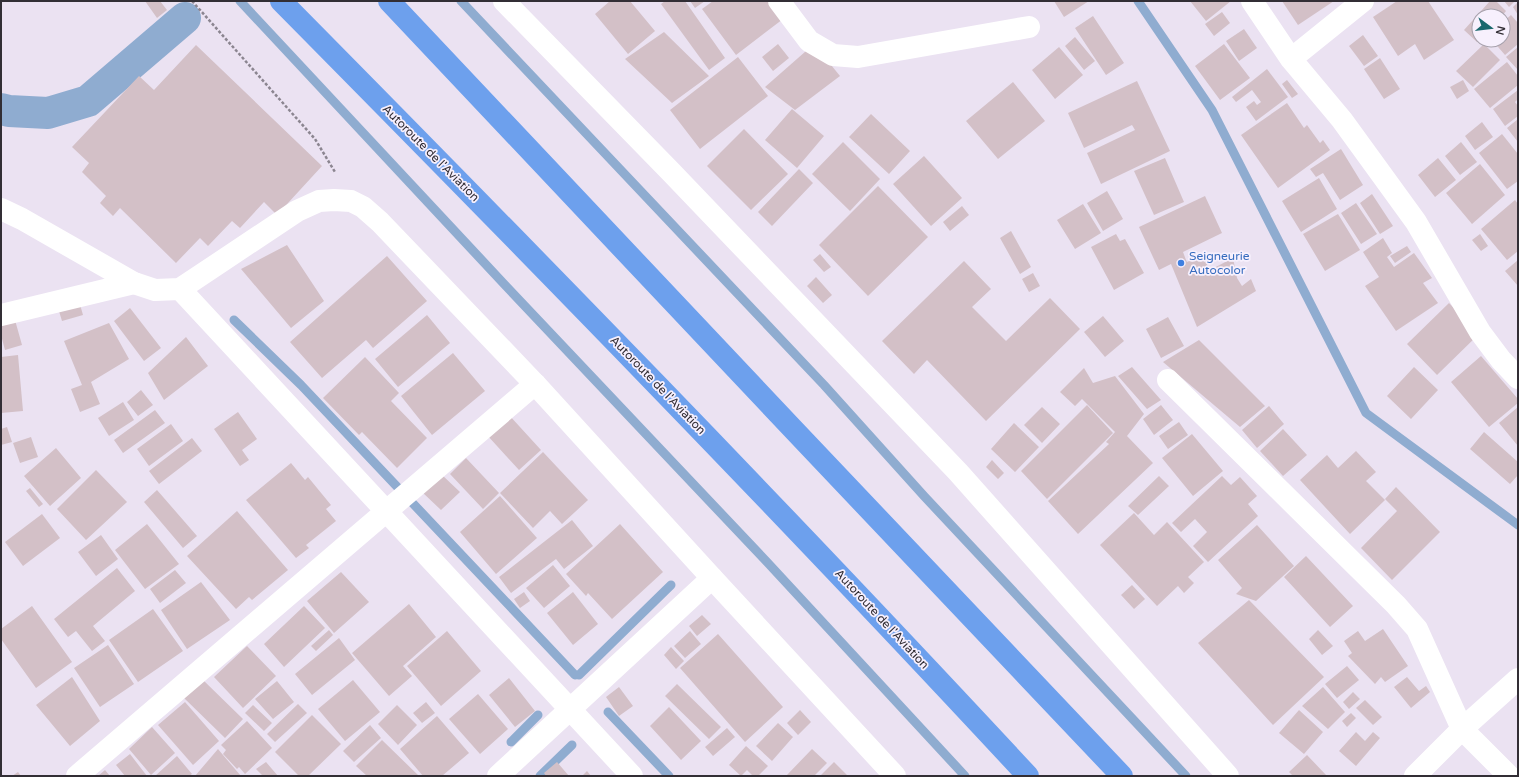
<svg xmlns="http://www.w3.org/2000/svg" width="1519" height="777" viewBox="0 0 1519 777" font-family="'Varela Round',sans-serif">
  <rect width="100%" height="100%" fill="#ebe2f2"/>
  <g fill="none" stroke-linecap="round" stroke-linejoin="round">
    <path stroke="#8facd0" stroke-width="9" d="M240 1 505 285 767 562 965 776
      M461 1 824 385 924 496 1186 776
      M1138 1 1212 110 1366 413 1518 525
      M234 320 301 385 575 675
      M579 675 671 585
      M608 712 669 776
      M511 742 538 715
      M540 776 572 745"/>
    <path stroke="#8facd0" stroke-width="32" d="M1 109 9 111 48 113 88 101 185 18"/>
  </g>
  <path fill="#d3c0c7" d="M145 1H160L167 10 157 18Z
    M610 1H630L655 31 628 54 595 14Z
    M665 1H685L725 58 709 70 661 4Z
    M690 1H705L695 8Z
    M713 1H776L787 16 736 55 702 9Z
    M1054 1H1089L1064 17Z
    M1190 1H1231L1206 21Z
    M1282 1H1334L1298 25Z
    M1397 1H1428L1454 40 1424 60 1415 44 1398 56 1373 17Z
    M1490 1H1496L1506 11 1502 16H1479V40L1477 42 1464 30Z
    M1504 1H1515L1509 7Z
    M1518 2V15L1513 7Z
    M1222 12 1230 23 1214 36 1205 24Z
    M1511 15 1518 23V44L1505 55 1492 40H1503V22Z
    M1093 16 1124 63 1106 75 1075 28Z
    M1244 29 1257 48 1239 61 1226 41Z
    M664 32 709 76 672 103 625 59Z
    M1363 35 1378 56 1364 66 1349 46Z
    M1075 37 1095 61 1084 70 1065 46Z
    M778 44 789 58 773 71 762 57Z
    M814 44 840 76 795 110 765 87Z
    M1224 44 1250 78 1220 100 1195 66Z
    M1484 44 1500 60 1473 87 1456 71Z
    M196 45 322 166 277 215 264 202 240 228 232 221 208 246 200 238 176 263 120 208 113 216 100 203 106 196 82 172 89 163 72 147 139 76 154 90Z
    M1059 47 1083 75 1055 99 1032 70Z
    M1518 47V70L1506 57Z
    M738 57 768 96 700 149 670 110Z
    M1380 58 1400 89 1384 99 1364 69Z
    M1507 62 1518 76V85L1490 108 1474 89Z
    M1267 69 1288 97 1256 121 1246 107 1254 101 1257 105 1261 102 1252 90 1236 102 1232 97Z
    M1287 80 1298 94 1292 98 1282 84Z
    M1463 80 1469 91 1457 99 1450 87Z
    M1137 81 1170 151 1101 184 1087 153 1135 130 1132 125 1084 148 1068 113Z
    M1013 82 1045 121 998 159 966 121Z
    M1518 90V99L1515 102 1518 106V116L1505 126 1493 109Z
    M1287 103 1304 128 1307 125 1320 143 1323 140 1330 150 1278 188 1241 135Z
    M792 109 824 136 797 168 765 140Z
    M871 114 910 151 889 174 849 137Z
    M1518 119V142L1507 128Z
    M1482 122 1493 137 1475 150 1465 136Z
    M744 129 788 174 751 210 707 166Z
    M1502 134 1518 154V181L1507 189 1479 153Z
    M843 142 880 179 850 211 812 174Z
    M1461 142 1477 162 1460 175 1445 156Z
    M1341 149 1363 185 1340 200 1323 173 1316 177 1310 169Z
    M924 156 962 198 931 226 893 184Z
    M1165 158 1184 202 1154 215 1134 171Z
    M1438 158 1456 180 1435 197 1418 175Z
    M1480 164 1505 195 1472 224 1446 193Z
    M799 169 813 183 772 226 758 212Z
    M1319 178 1337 209 1301 232 1282 201Z
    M878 186 928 237 868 296 819 245Z
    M1107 191 1123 219 1103 231 1087 203Z
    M1372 194 1393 226 1380 234 1360 203Z
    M1205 196 1222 233 1183 252 1186 260 1187 262 1194 259 1195 261 1203 256 1210 270 1233 258 1237 278 1242 286 1251 279 1256 291 1197 327 1171 264 1159 270 1139 227Z
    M1515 200 1518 204V251L1507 260 1481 229Z
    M1356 203 1377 234 1361 244 1341 213Z
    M1083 204 1101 233 1075 249 1057 220Z
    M962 206 969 215 950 231 943 222Z
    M1338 214 1360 250 1325 271 1303 234Z
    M1011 231 1031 267 1020 274 1000 238Z
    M1116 234 1120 241 1125 239 1144 273 1114 290 1091 247Z
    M1480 234 1488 246 1481 251 1472 240Z
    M1383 238 1392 253 1387 257 1394 267 1414 253 1432 278 1423 283 1438 303 1396 331 1365 286 1379 277 1363 252Z
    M287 245 324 301 291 328 241 269Z
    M1407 246 1411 252 1395 263 1390 256Z
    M820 254 831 267 824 272 813 260Z
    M387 256 427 301 373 348 366 340 322 378 290 342Z
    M1518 260V286L1505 271Z
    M964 261 991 289 972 307 1006 341 1050 298 1080 329 986 421 927 360 914 374 882 341Z
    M1033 273 1040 286 1029 292 1022 279Z
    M816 277 832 295 823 303 807 286Z
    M79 301 83 315 62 321 58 308Z
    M1449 303 1479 334 1437 375 1407 344Z
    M130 308 161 348 144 361 114 321Z
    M427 315 450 343 398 387 375 359Z
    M1103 316 1124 341 1105 357 1084 332Z
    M1168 317 1184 346 1161 358 1146 329Z
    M15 320 22 345 5 350 1 335V324Z
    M109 323 129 359 91 382 100 404 80 412 71 389 82 385 64 341Z
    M186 337 208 366 164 400 148 373Z
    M1199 340 1265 406 1240 427 1163 362Z
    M453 353 485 391 432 435 401 396Z
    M18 355 23 411 1 413V357Z
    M1481 356 1518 399V403L1489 427 1451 382Z
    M365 357 399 393 391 401 427 438 397 468 362 432 359 435 323 398Z
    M1132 367 1161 400 1147 409 1118 376Z
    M1414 367 1438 390 1411 419 1387 396Z
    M1084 368 1093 383 1115 376 1144 414 1127 436 1153 463 1078 534 1048 501 1109 444 1106 442 1115 432 1082 399 1075 406 1060 392Z
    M141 390 153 405 138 416 127 402Z
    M123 402 134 420 109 436 98 418Z
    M1087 405 1113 433 1047 499 1021 471Z
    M1161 405 1173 420 1154 435 1143 419Z
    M1269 406 1284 424 1257 448 1242 430Z
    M1042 407 1060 424 1042 443 1024 425Z
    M1518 407V446L1499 423Z
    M155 410 165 423 123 453 114 440Z
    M238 412 257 439 242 450 249 460 240 466 214 429Z
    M509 415 541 450 519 470 487 435Z
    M1179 422 1188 435 1168 449 1159 436Z
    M1014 423 1039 447 1015 472 991 449Z
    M171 424 183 441 149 466 137 449Z
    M7 427 12 442 1 445V429Z
    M1283 429 1307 455 1283 476 1260 451Z
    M1484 432 1518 462V475L1510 484 1470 449Z
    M1192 434 1223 471 1193 496 1162 458Z
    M31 437 38 457 20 463 13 443Z
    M192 438 202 451 159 484 149 471Z
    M56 448 81 478 50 506 24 476Z
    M1356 451 1376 472 1366 481 1385 500 1350 534 1300 480 1327 455 1338 468Z
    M543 452 588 500 562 524 550 511 533 528 500 493Z
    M466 458 499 493 483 509 450 474Z
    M992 460 1004 473 998 479 986 467Z
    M291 463 305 480 308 477 331 505 326 509 336 521 306 545 309 548 296 558 246 500Z
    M96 470 127 502 86 540 57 509Z
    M441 474 460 492 441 510 422 492Z
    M1159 476 1169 486 1138 515 1128 506Z
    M1222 476 1231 485 1240 477 1257 496 1248 504 1258 516 1208 562 1193 546 1207 532 1195 519 1181 532 1172 523Z
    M1396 487 1440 532 1392 580 1361 548 1397 511 1385 499Z
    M30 488 43 504 39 507 26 491Z
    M157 490 197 536 183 548 144 502Z
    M500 496 537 538 496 574 460 532Z
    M237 511 288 570 252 600 249 597 236 609 187 556Z
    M1134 513 1154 535 1167 522 1204 562 1188 577 1194 583 1184 593 1178 586 1157 606 1100 545Z
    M42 514 60 538 23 566 5 542Z
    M572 520 593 546 564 569 556 559 511 593 499 577Z
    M147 524 179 564 145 589 115 550Z
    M620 524 663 572 612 619 588 593 586 596 566 574Z
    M1257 525 1294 566 1256 601 1236 594 1242 588 1218 560Z
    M101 535 118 559 96 576 78 552Z
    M1306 556 1353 606 1330 627 1284 577Z
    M553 565 570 586 544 608 526 588Z
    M117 568 135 591 93 626 105 641 92 651 76 631 68 637 54 619Z
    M175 570 186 583 160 603 150 589Z
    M341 572 369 602 334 633 307 601Z
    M201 582 230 620 187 649 161 610Z
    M1132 585 1145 599 1134 609 1121 595Z
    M524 592 530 601 520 608 514 599Z
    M573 592 598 624 573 645 547 613Z
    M1249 600 1324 677 1273 725 1198 643Z
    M409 604 436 637 403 666 412 676 389 696 352 653Z
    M32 606 72 662 36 688 1 639V629Z
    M304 606 325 628 284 667 264 644Z
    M153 609 183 651 138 682 109 640Z
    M702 615 711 624 697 636 689 626Z
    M1383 629 1408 666 1385 682 1381 677 1375 684 1348 656 1352 653 1344 641 1358 631 1365 641Z
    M329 630 333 635 316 651 311 646Z
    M1318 630 1333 646 1322 655 1309 639Z
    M447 631 481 671 441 706 407 666Z
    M690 631 701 644 685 658 674 646Z
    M718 634 783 707 745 742 680 668Z
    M339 638 355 660 312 695 295 674Z
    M108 645 134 684 100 707 74 668Z
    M247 646 276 676 243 708 214 677Z
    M671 647 684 661 676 669 664 655Z
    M1347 666 1359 680 1337 698 1325 684Z
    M72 677 100 721 70 746 36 705Z
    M1407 677 1419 691 1426 686 1430 692 1411 708 1394 687Z
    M509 678 535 711 515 727 489 695Z
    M202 679 243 719 225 738 184 698Z
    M353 680 380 712 345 741 318 709Z
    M277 681 294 702 273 719 255 699Z
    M677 684 721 727 709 739 665 696Z
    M619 687 633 706 619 716 606 697Z
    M1323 687 1345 712 1328 729 1302 706Z
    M1353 692 1360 699 1349 709 1343 702Z
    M478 694 508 729 480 754 449 719Z
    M1365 700 1382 717 1373 725 1356 708Z
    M185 702 219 741 193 765 158 725Z
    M426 702 435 713 422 723 413 713Z
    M298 704 307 713 275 742 267 734Z
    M253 705 272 723 264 731 245 713Z
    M397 705 417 725 398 745 378 724Z
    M669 707 701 741 681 760 650 726Z
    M800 710 811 722 798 735 787 723Z
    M1299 710 1323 732 1304 754 1279 733Z
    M1351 713 1356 718 1347 727 1342 721Z
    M312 715 341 744 308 776H299L275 752Z
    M437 716 469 753 442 776H423L400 749Z
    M247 721 272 748 245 774 239 767 237 769 223 754 226 750 221 745Z
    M778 723 793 737 772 761 756 746Z
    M370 725 381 738 354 762 343 751Z
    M152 727 175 753 151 775 129 749Z
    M727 728 735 737 713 756 705 747Z
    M1356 732 1365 741 1373 732 1380 738 1356 766 1339 751Z
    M382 740 419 776H367L356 766Z
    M746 746 768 766 758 776H753L747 770 741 776 729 765Z
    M218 749 223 755 241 776H195Z
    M812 749 827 763 814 776H786Z
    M130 754 147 776H125L116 765Z
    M1307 755 1327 776H1293L1289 772Z
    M177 756 192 774 189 776H155Z
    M266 762 278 776H263L256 769Z
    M557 762 569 776H546L544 773Z
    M834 762 848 776H820Z
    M105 770 110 776H98Z
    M587 771 591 776H582Z
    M18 772 21 776H12Z"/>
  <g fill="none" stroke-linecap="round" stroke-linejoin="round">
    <path stroke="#8b8590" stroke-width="2.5" stroke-dasharray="3 2" stroke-linecap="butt" d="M192 1 315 139 335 172"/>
    <path stroke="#fff" stroke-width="22" d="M779 1 809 41 833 55 858 57 1029 27
      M1252 1 1291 59 1342 120 1416 222 1480 332 1501 360 1518 378
      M1291 59 1363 1
      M180 289 632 776
      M1 315 134 283
      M1168 380 1396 605 1417 629 1462 729 1509 776
      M77 776 535 384
      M498 776 712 578
      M1415 776 1462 729 1518 679"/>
    <path stroke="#fff" stroke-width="22" d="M504 1 671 172 958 472 1228 776
      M1 209 22 219 134 283 155 290 180 289 297 211 319 201 334 200 351 201 363 207 380 222 535 384 712 578 895 776"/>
    <path stroke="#6da0ed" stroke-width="22" d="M281 1C533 256 784 513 1028 776
      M389 1 792 428 1122 776"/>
  </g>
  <circle fill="#3f7fe0" stroke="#f7f0fd" stroke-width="1.5" cx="1181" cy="263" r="4"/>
  <g text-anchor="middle" stroke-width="3.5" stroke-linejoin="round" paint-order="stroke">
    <g font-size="12" fill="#322e35" stroke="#f7f0fd">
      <text transform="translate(431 153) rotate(45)" y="4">Autoroute de l'Aviation</text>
      <text transform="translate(658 385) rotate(46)" y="4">Autoroute de l'Aviation</text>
      <text transform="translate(882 619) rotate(47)" y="4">Autoroute de l'Aviation</text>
    </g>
    <g font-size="12" fill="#366cbe" stroke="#f7f0fd" text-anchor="start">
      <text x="1189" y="260">Seigneurie<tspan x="1189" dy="14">Autocolor</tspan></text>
    </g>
  </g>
  <rect width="1519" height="777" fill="none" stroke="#322e35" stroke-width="4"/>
  <g transform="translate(1491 28) rotate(105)"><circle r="19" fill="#f7f0fd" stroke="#a8a2ad"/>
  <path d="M0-3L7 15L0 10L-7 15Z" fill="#1a686d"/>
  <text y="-6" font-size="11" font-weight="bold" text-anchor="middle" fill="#322e35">N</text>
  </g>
</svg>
